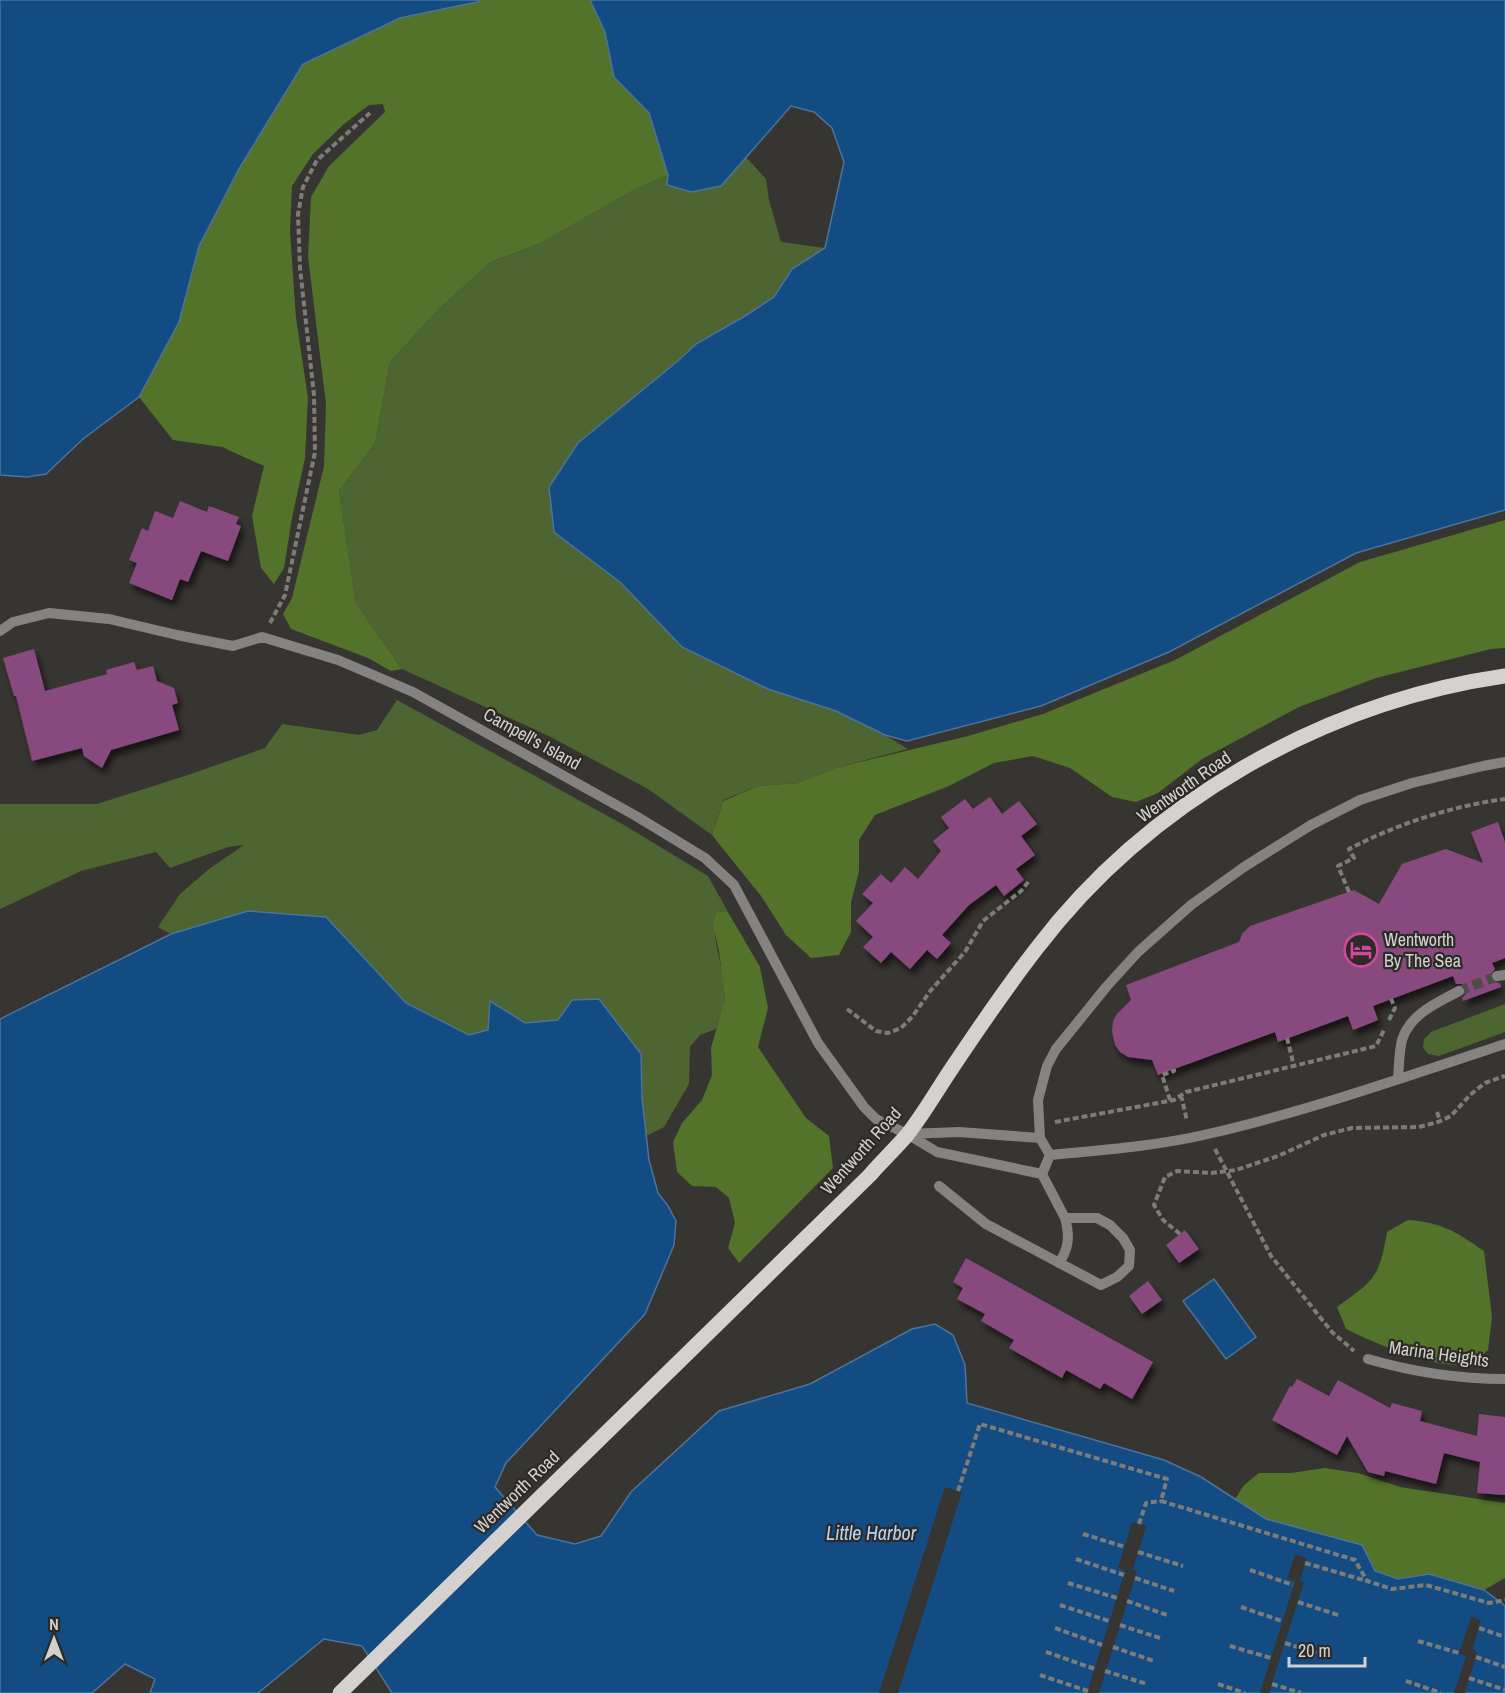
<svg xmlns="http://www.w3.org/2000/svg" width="1505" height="1693" viewBox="0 0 1505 1693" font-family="'Archivo Narrow',sans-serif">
  <defs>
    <filter id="shadow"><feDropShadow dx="3.5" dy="6" stdDeviation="3" flood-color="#0009"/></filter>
  </defs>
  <rect width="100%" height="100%" fill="#373531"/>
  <path fill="#4d6531" d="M746 157 766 179 769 200 781 242 825 248 792 269 774 297 746 316 696 344 679 360 578 443 554 532 621 583 682 647 768 689 836 711 885 735 908 749 835 768 797 783 758 786 723 800 712 835 648 789 549 736 402 669 356 603 339 491 375 443 390 362 439 309 491 262 541 243 632 191 668 175 721 186Z
    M397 700 624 825 708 876 728 912H716C710 939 725 968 725 997 724 1007 719 1019 716 1029L700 1035 690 1047 689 1084 664 1127 646 1136 642 1098 615 1020 599 999 572 1000 558 1020 525 1023 491 1001 488 1030 469 1035 406 1003 326 917 248 911 171 934 158 927 180 894 209 869 244 845 228 847 170 868 156 852 81 871 0 909V804H97L188 775 265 748 282 724 359 735 377 730Z
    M1505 1004V1032L1439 1056 1428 1054 1423 1048 1424 1039 1431 1032Z"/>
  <path fill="#527329" d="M480 0H590L605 32 614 77 649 113 668 175 632 191 541 243 491 262 439 309 390 362 375 443 339 491 356 603 402 669 391 671 368 658 291 629 283 614 292 598 324 466 326 404 308 257 311 197 329 166 385 112 383 104 369 105 344 124 313 154 292 186 290 232 296 318 308 398 305 458 292 518 284 568 274 584 261 568 252 516 264 466 222 447 173 440 139 397 179 322 199 246 240 167 303 64 400 18 477 2Z
    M1505 520V648L1491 649 1376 678 1299 707 1202 759 1158 793 1136 802 1112 797 1070 768 1033 756 994 763 949 786 875 815 859 840V871L851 903V932L839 955 811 958 786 935 761 896 712 835 723 801 758 786 797 783 835 768 968 736 1043 714 1175 660 1360 562Z
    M716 912H728L760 967 768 1008 758 1047 806 1118 829 1136 833 1168 739 1263 728 1248 735 1223 729 1198 716 1187 692 1186 677 1172 673 1142 682 1123 702 1100 712 1075 711 1048 725 998 719 951 713 925Z
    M1408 1220C1443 1223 1455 1231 1484 1251L1492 1317 1488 1350C1484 1353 1479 1360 1474 1362 1445 1374 1374 1343 1346 1329L1337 1307C1374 1280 1379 1279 1387 1232Z
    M1325 1468 1358 1473 1400 1487 1505 1503V1578L1484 1590 1429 1574 1398 1579 1375 1571 1362 1545 1266 1519 1235 1499 1244 1485 1259 1473H1291Z"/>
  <path fill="#134b83" stroke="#4d739a" stroke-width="1.5" d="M0 0H480L477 2 400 18 303 64 240 167 199 246 179 322 139 397 83 439 46 474 27 477 0 475Z
    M590 0H1505V510L1356 553 1169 652 1041 706 907 741 885 735 836 711 768 689 682 647 621 583 554 532 549 487 578 443 679 360 696 344 745 316 774 297 792 269 825 248 844 162 832 128 814 112 791 106 721 186 691 192 667 185 668 175 649 113 614 77 605 32Z
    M248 911 326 917 406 1003 469 1035 488 1030 490 1001 525 1023 558 1020 572 1000 599 999 641 1054 642 1098 649 1160 658 1193 668 1206 676 1221 674 1245 645 1314 506 1463 495 1487 537 1535 575 1544 601 1536 631 1492 719 1411 810 1384 912 1329 935 1324 953 1335 965 1365 967 1403 1164 1460 1201 1477 1266 1519 1362 1545 1375 1571 1398 1579 1429 1574 1484 1590 1505 1606V1693H392L362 1646 324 1639 258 1693H150L155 1679 125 1664 92 1693H0V1019L171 934Z
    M1214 1279 1256 1337 1226 1359 1183 1301Z"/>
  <path fill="#373531" d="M945 1487 962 1492 898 1693H879Z
    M1132 1522 1146 1526 1133 1569 1137 1571 1099 1693H1087L1125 1571 1118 1568Z
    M1295 1554 1307 1558 1300 1581 1304 1582 1269 1693H1260L1295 1581 1287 1579Z
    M1471 1617 1481 1620 1473 1648 1477 1653 1465 1693H1454L1466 1656 1459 1653Z"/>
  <path fill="#874a7e" filter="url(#shadow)" d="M180 501 207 512 209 506 239 517 236 524 241 526 228 561 201 551 188 582 180 579 172 600 129 583 137 563 129 560 142 528 148 531 155 511 173 518Z
    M34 649 45 691 107 674 106 670 134 662 137 670 153 666 157 681 174 688 178 703 172 705 179 730 111 750 102 768 84 756 82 748 32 761 16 696H14L3 658Z
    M990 797 1002 814 1019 801 1037 824 1021 836 1035 855 1016 869 1024 880 1004 896 996 885 969 905 942 935 951 943 937 959 927 950 910 969 891 952 881 963 863 947 873 937 856 921 873 903 862 894 881 874 891 883 905 867 918 879 941 851 933 841 949 828 941 817 965 799 973 809Z
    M1498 822 1505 842V958L1492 963 1495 969 1490 976 1491 981 1500 983 1501 987 1463 1001 1462 998 1466 994V988L1462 984H1456L1453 976 1373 1006 1378 1020 1353 1030 1348 1016 1278 1042 1275 1032 1158 1075 1152 1060 1128 1057 1120 1052 1115 1045 1112 1032 1113 1021 1117 1014 1131 1000 1126 985 1239 942 1242 934 1250 926 1354 890 1379 904 1402 864 1446 849 1483 863 1471 832Z
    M1185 1230 1199 1249 1179 1263 1166 1245Z
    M966 1258 1153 1362 1132 1399 1104 1383 1100 1389 1066 1370 1062 1378 1009 1348 1014 1340 981 1321 985 1314 957 1299 963 1288 953 1282Z
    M1148 1281 1162 1300 1142 1314 1129 1296Z
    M1297 1379 1329 1396 1338 1380 1390 1408 1392 1403 1422 1411 1420 1421 1477 1436 1479 1414 1505 1417V1495L1477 1493 1480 1462 1444 1453 1436 1484 1385 1471 1384 1476 1368 1472 1347 1436 1337 1455 1272 1420 1290 1386 1292 1387Z"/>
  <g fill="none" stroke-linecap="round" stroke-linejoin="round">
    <path stroke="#4e4c49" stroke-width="10" stroke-dasharray="10 5" stroke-linecap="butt" d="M1459 991 1497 976"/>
    <path stroke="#7e7c79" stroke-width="4" stroke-dasharray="6 3" stroke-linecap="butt" d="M270 623 285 595 315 452 314 395 300 268 298 214 303 187 317 160 370 113
      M1349 892 1338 866 1354 858 1349 849C1397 824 1452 806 1505 799
      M847 1009 876 1031 888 1033 901 1028 912 1017 931 990 965 952 983 921 1021 891 1029 881
      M1389 1020 1395 1008 1391 999
      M1287 1038 1294 1066
      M1181 1095 1187 1121
      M1170 1100 1162 1075 1174 1071V1069
      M1437 1112 1440 1121
      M1055 1122 1174 1100 1186 1092 1376 1046 1384 1030
      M1215 1149 1271 1256 1332 1332 1354 1351
      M1180 1234 1163 1220 1154 1205 1165 1177 1177 1171 1211 1173 1236 1170 1278 1156 1324 1135 1352 1128 1419 1127 1438 1122 1451 1116 1470 1095 1485 1083 1505 1076
      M958 1491 980 1424 1167 1479 1161 1501 1355 1560 1367 1581 1392 1589 1426 1585 1489 1603 1505 1600
      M1139 1524 1146 1503 1161 1501
      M1083 1534 1125 1547
      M1138 1552 1183 1566
      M1076 1559 1124 1575
      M1305 1563 1367 1581
      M1250 1570 1293 1585
      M1135 1578 1174 1591
      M1068 1583 1117 1598
      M1127 1601 1167 1615
      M1298 1602 1338 1615
      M1060 1605 1109 1621
      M1241 1607 1282 1621
      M1120 1625 1160 1638
      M1055 1628 1102 1645
      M1479 1628 1505 1637
      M1418 1641 1459 1653
      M1285 1643 1325 1656
      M1230 1646 1271 1658
      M1113 1647 1154 1661
      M1046 1652 1095 1669
      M1476 1657 1505 1667
      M1105 1671 1147 1684
      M1040 1675 1088 1691
      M1469 1678 1505 1690
      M1406 1681 1441 1693
      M1218 1684 1245 1693
      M1272 1684 1301 1693"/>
    <path stroke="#858382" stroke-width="10" d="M0 631 13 622 49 613 109 619 177 635 233 646 262 637 338 660 413 692 636 816 705 858 734 885 818 1043 864 1107 876 1119 907 1134 937 1152 1042 1174
      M1497 976 1505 975
      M1398 1079C1399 1066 1399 1052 1402 1040 1410 1014 1437 1003 1459 991
      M907 1134 959 1132 1040 1138
      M1050 1155 1040 1138 1038 1100 1047 1066 1056 1049 1107 986 1138 952 1191 905 1244 867 1311 825 1360 800 1412 783 1483 766 1505 762
      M1042 1174 1050 1155C1103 1150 1157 1146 1208 1134 1309 1111 1407 1076 1505 1044
      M939 1186 986 1224 1101 1285 1117 1277 1129 1266 1130 1250 1123 1238 1110 1225 1097 1218H1065L1042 1174
      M1059 1263C1069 1248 1070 1236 1065 1218
      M1368 1359C1413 1372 1458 1379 1505 1379"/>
    <path stroke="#d5d1ce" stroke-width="15" d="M340 1693 870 1175C882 1161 895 1149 907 1135 923 1115 936 1092 950 1071 978 1029 1006 988 1037 948 1148 802 1324 702 1505 676"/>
  </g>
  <defs>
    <g id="hotel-ring" transform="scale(1.725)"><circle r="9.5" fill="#2d2b27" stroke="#d1479c" stroke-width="1.5"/><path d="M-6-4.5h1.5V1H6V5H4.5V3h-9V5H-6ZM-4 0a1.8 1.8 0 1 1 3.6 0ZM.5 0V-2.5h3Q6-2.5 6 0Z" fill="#d1479c"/></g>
  </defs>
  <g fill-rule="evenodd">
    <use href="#hotel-ring" x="1361" y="950"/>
  </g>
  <g text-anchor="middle" stroke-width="4.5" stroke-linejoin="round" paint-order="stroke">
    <g font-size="18" fill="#d3d1cf" stroke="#2d2b27">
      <text transform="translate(532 739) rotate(29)" y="6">Campell's Island</text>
      <text transform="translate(1184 787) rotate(-35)" y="6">Wentworth Road</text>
      <text transform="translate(861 1151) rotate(-48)" y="6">Wentworth Road</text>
      <text transform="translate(1439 1354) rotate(8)" y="6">Marina Heights</text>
      <text transform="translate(517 1492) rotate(-44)" y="6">Wentworth Road</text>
    </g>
    <g font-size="18" fill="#d3d1cf" stroke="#2d2b27" text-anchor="start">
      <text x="1384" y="946">Wentworth<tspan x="1384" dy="21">By The Sea</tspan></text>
    </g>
    <g font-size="20" font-style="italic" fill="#b6d2f3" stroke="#2d2b27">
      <text x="871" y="1540">Little Harbor</text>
    </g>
  </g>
  <g transform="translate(54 1639)" stroke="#2d2b27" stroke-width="4.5" paint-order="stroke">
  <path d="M0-4.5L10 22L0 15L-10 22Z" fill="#d3d1cf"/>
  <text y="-9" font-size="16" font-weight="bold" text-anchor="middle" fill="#d3d1cf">N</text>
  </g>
  <path d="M1289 1657v9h76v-9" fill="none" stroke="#d3d1cf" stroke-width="3"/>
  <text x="1298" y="1657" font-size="18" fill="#d3d1cf" stroke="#2d2b27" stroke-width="4.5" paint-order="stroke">20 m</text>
</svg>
